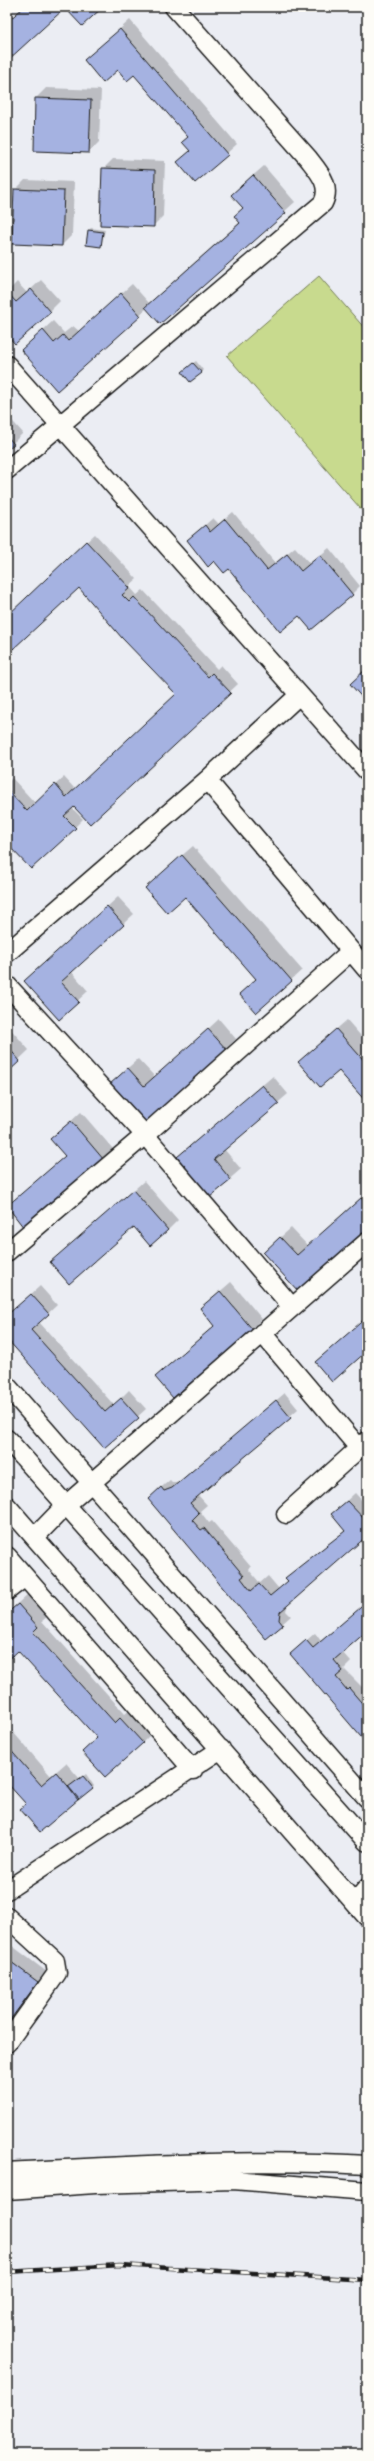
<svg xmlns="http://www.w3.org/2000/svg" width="374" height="2461" viewBox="0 0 374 2461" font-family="'Comic Neue',sans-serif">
  <rect width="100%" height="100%" fill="#ebedf3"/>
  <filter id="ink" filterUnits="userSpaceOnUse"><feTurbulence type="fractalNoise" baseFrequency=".025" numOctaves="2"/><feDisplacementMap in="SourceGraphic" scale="8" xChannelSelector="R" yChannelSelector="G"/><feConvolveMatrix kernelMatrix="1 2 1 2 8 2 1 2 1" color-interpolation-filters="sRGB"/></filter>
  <g filter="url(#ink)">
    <path fill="#c8da8e" stroke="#727b55" d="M319 276 367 331V516L227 356Z"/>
    <path fill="#0003" d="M130 20 237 144 195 182 189 137 134 73 85 60Z
      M46 88 101 90 99 142 89 152 36 98Z
      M113 159 165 161 163 216 153 226 103 169Z
      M264 166 295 202 160 323 147 308 57 390 32 340 53 321 64 333 73 326 79 331 132 284 149 303 240 222 244 208 242 185Z
      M25 180 74 182 72 235 62 245 15 190Z
      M91 228 105 230 101 246 89 230Z
      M41 280 60 301 50 311 7 333V285L10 289 17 282 27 293Z
      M196 361 203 370 201 372 185 370Z
      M7 415 23 433 7 449Z
      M233 512 275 563 295 547 310 564 329 548 360 586 352 594 299 614 188 540 213 518 219 524Z
      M95 534 137 579 129 586 137 595 143 590 217 669 221 665 238 684 90 823 74 806 72 808 83 819 75 827 7 842V783L12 778 35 803 64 777 75 789 177 694 79 586 7 641V616Z
      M193 846 302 970 256 1012 257 978 185 895 156 878Z
      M118 897 134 914 71 971 88 991 59 1018 25 981Z
      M219 1019 236 1039 146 1122 121 1074 138 1059 155 1077Z
      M347 1020 367 1043V1102L339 1069 310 1052Z
      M7 1025 29 1050 7 1071Z
      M273 1076 288 1094 224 1149 241 1169 210 1196 178 1157Z
      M81 1112 113 1149 24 1226 7 1207 66 1155 52 1139Z
      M144 1181 178 1220 168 1230 134 1226 62 1253Z
      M367 1192V1229L299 1291 274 1243 291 1228 308 1246Z
      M231 1282 262 1319 173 1396 156 1377 215 1325 201 1308Z
      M40 1286 57 1305 39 1322 114 1405 129 1390 146 1409 104 1447 7 1337V1316Z
      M285 1393 298 1409 198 1495 207 1505 200 1511 209 1523 212 1521 251 1567 249 1570 260 1583 268 1576 279 1589 289 1581 287 1578 295 1570 346 1530 332 1514 355 1493 367 1506V1533L288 1604 286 1611 291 1616 266 1638 157 1491 170 1480 173 1483 181 1480Z
      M28 1594 48 1616 42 1621 125 1714 131 1709 152 1733 142 1743 98 1738 18 1649 7 1659V1613Z
      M367 1602V1630L342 1652 351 1662 344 1669 367 1692V1743L300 1646 315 1633 321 1641Z
      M7 1725 51 1776 66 1763 80 1779 86 1774 94 1786 27 1804 7 1781Z
      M7 1942 47 1972 7 2026Z"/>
    <path fill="#a5b2e1" stroke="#1c1c1c" d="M24 7H103L82 26 65 8 7 61V22Z
      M120 29 228 155 195 183 177 162 190 151 182 142 188 137 134 75 127 81 118 70 103 83 84 60Z
      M35 98 91 100 89 153 34 151Z
      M102 168 155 170 154 227 100 225Z
      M253 175 286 213 160 324 145 307 240 223 234 216 243 208 231 195Z
      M14 189 64 191 62 246 12 244Z
      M88 230 103 232 101 247 86 245Z
      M31 289 51 312 15 344 7 335V292L16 302Z
      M121 293 141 316 57 391 21 350 43 330 54 343 63 335 68 341Z
      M193 363 202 373 190 382 182 372Z
      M7 436 14 444 7 450Z
      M225 519 267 570 287 554 301 571 320 555 353 595 311 630 299 616 280 632 229 569 224 573 214 561 208 567 187 540 205 525 210 532Z
      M86 541 130 588 122 595 129 602 134 597 208 677 212 673 231 693 90 824 74 807 64 816 76 828 31 869 7 844V790L27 811 55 784 66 797 176 694 122 638 79 588 13 649 7 642V616Z
      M367 668V703L350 684Z
      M182 855 292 981 256 1013 239 994 256 979 185 897 167 913 145 888Z
      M107 906 124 925 61 982 79 1002 59 1020 24 981Z
      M208 1029 227 1050 146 1123 110 1084 128 1068 144 1086Z
      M336 1029 367 1064V1103L339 1071 320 1087 298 1062Z
      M7 1046 20 1061 7 1073Z
      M262 1085 279 1104 214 1159 231 1180 210 1197 177 1157Z
      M71 1121 104 1160 24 1228 7 1206 65 1156 50 1139Z
      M133 1190 168 1230 150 1246 134 1227 69 1284 50 1262Z
      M361 1198 367 1204V1230L299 1292 263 1253 280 1237 297 1255Z
      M220 1291 253 1330 173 1398 155 1377 214 1326 200 1308Z
      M31 1294 49 1314 31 1330 105 1412 121 1398 139 1418 104 1448 7 1339V1315Z
      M367 1317V1351L332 1382 315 1362Z
      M276 1400 291 1418 190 1503 199 1513 192 1520 201 1530 204 1528 244 1576 241 1578 251 1591 259 1584 270 1596 288 1581 285 1578 345 1531 331 1514 347 1501 367 1522V1536L280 1612 279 1620 283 1625 266 1639 148 1499 161 1487 164 1491 172 1488Z
      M367 1602V1631L334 1660 343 1671 336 1677 347 1690 349 1688 367 1709V1744L290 1654 306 1640 313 1648Z
      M18 1604 38 1627 33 1632 115 1723 120 1718 143 1743 105 1777 82 1752 97 1738 18 1651 7 1661V1613Z
      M7 1746 41 1785 56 1772 79 1799 40 1832 20 1809 26 1804 7 1783Z
      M83 1776 93 1788 78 1800 68 1787Z
      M7 1959 38 1982 7 2024Z"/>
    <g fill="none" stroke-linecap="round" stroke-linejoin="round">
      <g stroke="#1c1c1c" stroke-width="21">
        <path id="minor" d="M7 365 367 771
          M7 470 323 203C332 185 318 171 308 158L174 7
          M207 780 367 970
          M7 953 207 780 298 696
          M7 985 145 1135 292 1307
          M7 1252 145 1135 351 951
          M262 1333 359 1448
          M7 1386 367 1798
          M7 1439 367 1842
          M7 1506 367 1917
          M286 1514 367 1441
          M35 1537 66 1505 367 1242
          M7 1556 193 1770
          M7 1591 25 1577
          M7 1890 221 1749
          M355 1902 367 1888
          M7 1917 55 1961 57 1973 7 2043
          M7 2172C127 2166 247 2158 367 2165
          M7 2190 95 2184 233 2180 367 2191"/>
      </g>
      <use href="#minor" stroke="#fdfcf7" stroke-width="18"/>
      <g stroke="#1c1c1c" stroke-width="4.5">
        <path id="rail" d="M7 2272 120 2265 367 2280"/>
      </g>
      <use href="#rail" stroke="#fdfcf7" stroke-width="3" stroke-dasharray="9" stroke-linecap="butt"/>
    </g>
  </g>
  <rect width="374" height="2461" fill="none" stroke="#fdfcf7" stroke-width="24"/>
  <rect x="12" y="12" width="350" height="2437" fill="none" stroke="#1c1c1c" stroke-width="1.5" filter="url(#ink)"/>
</svg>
